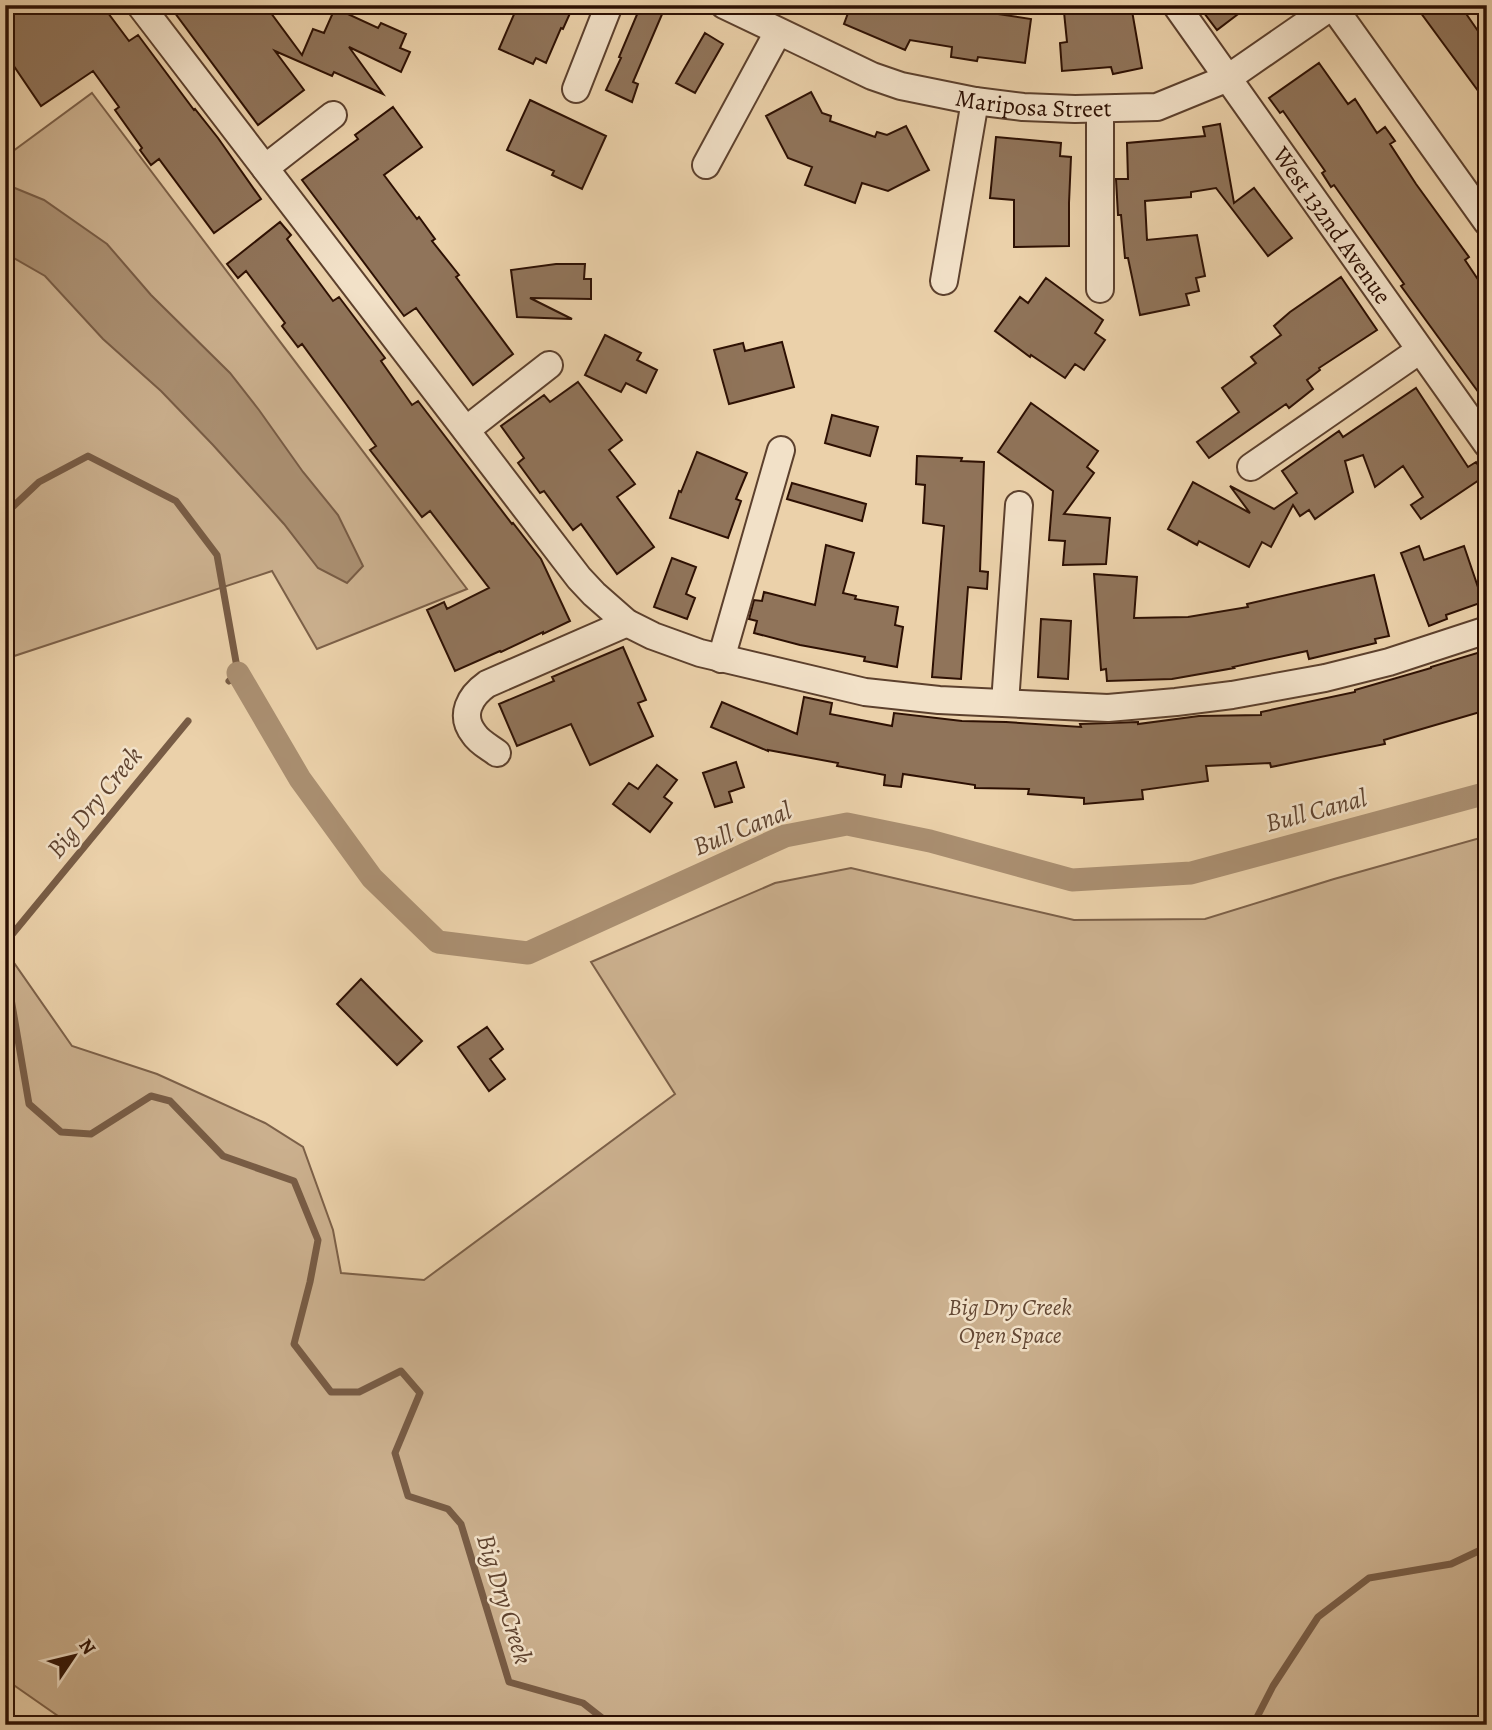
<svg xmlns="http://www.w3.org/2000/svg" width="1492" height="1730" viewBox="0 0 1492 1730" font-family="Alegreya,serif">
  <rect width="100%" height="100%" fill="#ebd1aa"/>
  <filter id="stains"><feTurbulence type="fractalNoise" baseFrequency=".00286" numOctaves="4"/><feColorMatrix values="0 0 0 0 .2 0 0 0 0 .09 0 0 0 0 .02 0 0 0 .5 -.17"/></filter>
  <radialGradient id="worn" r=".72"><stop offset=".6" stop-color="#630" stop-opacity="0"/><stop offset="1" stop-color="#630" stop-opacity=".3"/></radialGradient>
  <path fill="#cbb08e" stroke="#7c6048" stroke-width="2" d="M92 93 467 589 317 649 272 571 5 659V157Z
    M1487 836V1725H71L5 1679V950L72 1046 157 1074 265 1123 303 1147 333 1230 341 1273 424 1280 675 1094 591 962 775 883 851 868 1074 920 1205 919 1334 879Z"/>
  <path fill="#aa8f71" stroke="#785c45" stroke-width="2" d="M5 184 44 200 107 244 151 295 230 373 259 410 303 472 338 515 363 566 347 583 318 568 284 524 213 445 161 391 103 339 45 276 5 253Z"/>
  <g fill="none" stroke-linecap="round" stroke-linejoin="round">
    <path stroke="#785c45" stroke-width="7" d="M5 514 39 482 88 456 176 501 217 555 238 673 229 681
      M5 943 188 721
      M5 980 9 987 29 1104 61 1132 91 1134 151 1096 170 1101 223 1156 294 1181 318 1240 310 1282 294 1344 331 1392H359L401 1371 420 1393 395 1453 408 1496 448 1509 461 1524 509 1682 583 1703 611 1725
      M1253 1725 1273 1686 1318 1617 1369 1578 1451 1564 1487 1547"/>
    <path stroke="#aa8f71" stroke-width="23" d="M238 673 300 779 372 878 438 942 528 953 785 836 847 824 930 841 1072 880 1191 873 1487 793"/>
  </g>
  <path fill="#90745a" stroke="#2d1003" stroke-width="2" d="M5 5H102L129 41 138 35 194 110 195 109 218 138 261 199 214 233 159 159 151 165 140 150 142 148 115 110 119 107 93 71 41 106 5 53Z
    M169 5H265L302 55 313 29 324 33 335 8 378 28 381 23 406 34 400 48 410 52 401 72 349 47 383 94 334 72 332 76 275 51 304 90 258 125Z
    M518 5H570L568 10 571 11 563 29 561 28 546 63 536 58 533 64 499 49Z
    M641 5H666L633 82 638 84 632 102 606 90 621 58 619 57Z
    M851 5H985L984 12 1031 19 1025 63 978 57 977 61 951 57 952 47 910 40 905 50 844 24Z
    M1104 5H1131L1142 68 1113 74 1111 67 1062 71 1060 43 1067 42 1064 12Z
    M1198 5H1250L1217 30Z
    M1415 5H1460L1487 44V103Z
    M705 33 723 44 695 93 676 83Z
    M1319 63 1348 104 1355 99 1377 133 1385 127 1395 141 1390 144 1416 184 1469 257 1465 260 1487 293V404L1401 286 1404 284 1334 185 1331 187 1322 173 1325 171 1283 111 1280 113 1269 98Z
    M811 92 822 113 831 116 830 121 875 137 877 132 887 135 906 126 929 170 888 191 862 183 855 203 805 185 812 167 788 158 766 116Z
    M530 100 606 136 582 189 552 175 554 171 507 150Z
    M393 107 422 147 384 175 417 219 419 217 435 239 432 241 459 275 456 277 513 354 473 385 416 308 404 316 302 180 358 139 355 135Z
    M1220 124 1234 203 1254 188 1292 238 1268 256 1216 188 1191 192V197L1145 201 1147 240 1197 235 1205 276 1196 278 1199 291 1186 294 1189 305 1140 315 1128 258H1125L1121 215H1118L1116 179H1128L1127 143 1205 136 1203 127Z
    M996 137 1061 143 1060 156 1071 157 1069 203V246L1014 247V200L990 198Z
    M280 222 291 235 287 239 333 301 339 297 385 358 381 361 412 405 418 401 512 524 513 523 541 559 570 621 543 634V632L501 652 500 651 455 671 427 610 444 602 447 609 489 588 430 511 422 517 370 450 376 446 346 404 302 344 298 347 282 326 285 323 246 271 238 278 227 264Z
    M556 264H585L584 279H591V299L530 298 572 319 517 317 511 270Z
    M1341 277 1377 330 1319 368 1320 370 1307 380 1313 389 1289 408 1286 404 1209 458 1197 442 1239 412 1222 388 1256 363 1251 357 1281 335 1274 326 1290 312Z
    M1046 278 1103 320 1095 333 1105 340 1084 370 1075 364 1065 378 1031 355 1030 357 995 331 1020 297 1028 303Z
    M605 335 641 353 637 360 657 370 646 393 626 383 621 392 585 375Z
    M782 342 794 387 729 404 714 350 743 343 745 351Z
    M578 382 622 440 609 450 635 484 617 497 654 547 617 574 581 524 573 530 544 491 540 493 518 463 524 458 501 426 544 395 550 402Z
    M1416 388 1468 467 1476 462 1485 476 1421 519 1411 505 1423 497 1403 466 1375 487 1363 455 1345 461 1353 492 1315 519 1309 510 1300 516 1293 505 1271 547 1262 542 1249 567 1199 541 1197 545 1168 529 1193 482 1250 513 1230 486 1274 509 1297 493 1282 471 1339 431 1343 437Z
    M1031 403 1098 451 1087 467 1094 473 1064 514 1110 518 1106 564 1063 565 1065 541 1049 540 1053 491 998 452Z
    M832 415 878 427 870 456 825 443Z
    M697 452 747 473 736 499 741 501 728 538 670 518 679 491 681 492Z
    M917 456 962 458 961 461 984 462 980 571 988 572 987 589 968 587 961 679 932 677 944 526 923 523 925 485 916 484Z
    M792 483 866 504 862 521 787 499Z
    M826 545 854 553 843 593 856 596 855 599 898 607 895 625 903 627 897 667 864 661 865 657 800 645 754 633 757 621 749 619 754 600 762 601 764 592 815 605Z
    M1419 546 1424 560 1464 546 1483 602 1446 615 1447 619 1429 626 1401 553Z
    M672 558 696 567 686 594 695 598 687 619 654 607Z
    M1094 574 1137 577 1134 618 1188 617 1248 607 1247 604 1374 575 1389 636 1375 639 1376 643 1309 659 1307 651 1233 667 1234 668 1172 679 1107 681 1106 669 1101 670Z
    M1041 619 1071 621 1068 679 1038 677Z
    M623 647 646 700 638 703 653 736 590 765 571 724 517 746 499 704 554 681 552 677Z
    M1487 650V710L1384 740 1385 744 1271 767 1270 763 1206 766 1208 781 1142 790 1143 799 1084 804V798L1028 794 1029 789 975 788V785L903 774 901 787 884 785 885 775 837 766 838 763 768 750V751L711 727 722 702 797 734 804 697 832 703 830 714 892 726 894 713 962 721 1006 722 1081 727 1080 724 1138 722V724L1199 716 1261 715V712L1355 692V690L1431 668V667Z
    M736 762 744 787 729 792 732 802 715 807 703 773Z
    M657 765 677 780 664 797 672 803 650 832 613 804 629 783 638 789Z
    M361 979 422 1041 397 1065 337 1004Z
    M487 1027 503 1049 490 1059 505 1079 489 1091 458 1047Z"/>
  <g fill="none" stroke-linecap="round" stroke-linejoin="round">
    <g stroke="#5c402d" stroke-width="30">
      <g id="street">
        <path d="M140 5 579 578 594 594 627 623 653 636 700 653 865 692 939 700 1108 708 1176 702 1232 695 1325 678 1389 662 1487 630"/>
        <path id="s1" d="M724 5 872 76 901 86 975 101 1023 107 1075 109 1157 107 1228 78 1332 6"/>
        <path id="s2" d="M1176 5 1487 444"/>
        <path d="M1332 5 1487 222"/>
        <path d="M576 89 609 5"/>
        <path d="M1100 109V289"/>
        <path d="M706 165 778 32"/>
        <path d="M265 168 333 115"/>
        <path d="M944 281 975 101"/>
        <path d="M466 430 549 365"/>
        <path d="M1251 467 1420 350"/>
        <path d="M721 659 781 450"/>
        <path d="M1005 703 1019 505"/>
        <path d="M497 753C489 747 479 742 474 734 459 715 470 696 487 684L627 623"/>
      </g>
    </g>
    <use href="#street" stroke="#f2e1c8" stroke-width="26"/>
  </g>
  <g text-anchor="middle" stroke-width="5" stroke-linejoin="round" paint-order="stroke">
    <g font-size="24" fill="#2d1003" stroke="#f2e1c8">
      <text dy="8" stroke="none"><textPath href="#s1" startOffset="329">Mariposa Street</textPath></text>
      <text dy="8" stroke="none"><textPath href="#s2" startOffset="270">West 132nd Avenue</textPath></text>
    </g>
    <g font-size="24" font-style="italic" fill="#644834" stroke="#f2e1c8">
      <text x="1010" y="1315">Big Dry Creek<tspan x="1010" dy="28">Open Space</tspan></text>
    </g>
    <g font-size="26" font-style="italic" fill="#5f432f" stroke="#f2e1c8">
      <text transform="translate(94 802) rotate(-51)" y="9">Big Dry Creek</text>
      <text transform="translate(1316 810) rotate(-15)" y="9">Bull Canal</text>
      <text transform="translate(742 828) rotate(-22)" y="9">Bull Canal</text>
      <text transform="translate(505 1599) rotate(73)" y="9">Big Dry Creek</text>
    </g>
  </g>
  <rect width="1492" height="1730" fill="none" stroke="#ebd1aa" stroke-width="28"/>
  <rect x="7" y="7" width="1478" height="1716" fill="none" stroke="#2d1003" stroke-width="3.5"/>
  <rect x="14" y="14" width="1464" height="1702" fill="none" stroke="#2d1003" stroke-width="2"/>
  <g transform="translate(74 1656) rotate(55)" stroke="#f2e1c8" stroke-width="5" paint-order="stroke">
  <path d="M0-5L12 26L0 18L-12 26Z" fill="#2d1003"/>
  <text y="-10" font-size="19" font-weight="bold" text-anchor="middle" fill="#2d1003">N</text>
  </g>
  <rect width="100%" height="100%" filter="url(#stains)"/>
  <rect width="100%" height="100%" fill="url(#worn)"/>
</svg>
